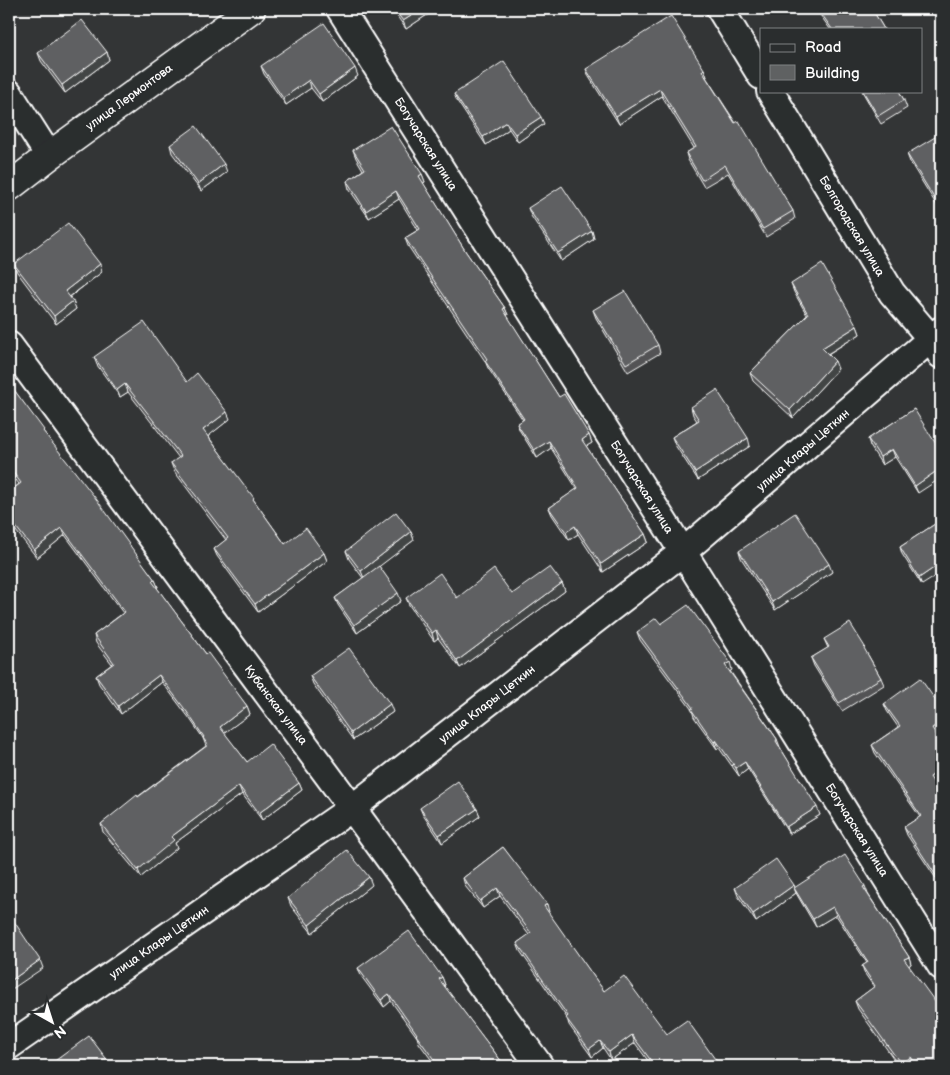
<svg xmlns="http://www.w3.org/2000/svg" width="950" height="1075" viewBox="0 0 950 1075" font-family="'Balsamiq Sans',sans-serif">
  <rect width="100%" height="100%" fill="#333536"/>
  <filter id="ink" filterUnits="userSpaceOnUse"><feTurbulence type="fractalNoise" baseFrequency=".02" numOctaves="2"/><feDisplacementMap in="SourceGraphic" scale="10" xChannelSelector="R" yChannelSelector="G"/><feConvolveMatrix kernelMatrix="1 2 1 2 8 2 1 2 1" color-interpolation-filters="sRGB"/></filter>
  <g filter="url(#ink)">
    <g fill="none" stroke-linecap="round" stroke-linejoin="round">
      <g stroke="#fff" stroke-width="30">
        <path id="street" d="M340 9 683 552 941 966
          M720 9 761 76
          M770 91 892 293 932 340 941 355
          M9 93 49 156
          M9 345 352 808 540 1066
          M9 1046 352 808 683 552 941 330"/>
      </g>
      <g stroke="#fff" stroke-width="31">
        <path id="secondary" d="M9 187 49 156 251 9"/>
      </g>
      <use href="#street" stroke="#2a2d2e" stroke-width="26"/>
      <use href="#secondary" stroke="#2a2d2e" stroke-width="28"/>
    </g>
    <path fill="#525354" stroke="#fff" d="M392 9H436L406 29Z
      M816 9H872L884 29H830Z
      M107 52 109 60 65 93 41 61 38 53Z
      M261 66 358 76 322 102 311 88 286 105 264 74Z
      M586 69H704L707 77H706L793 211 795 219 766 237 728 173 704 187 688 160 686 153 694 148 662 96 619 124 589 77Z
      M862 91H899L904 100 907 108 881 124Z
      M454 94 544 124 518 142 509 129 486 145 457 101Z
      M941 136V207L939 209 910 162 907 154Z
      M170 145 227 172 201 191 172 153Z
      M353 150 422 174 425 182 423 183 466 252 505 308 508 315 507 316 559 397 589 435 592 443 586 446 645 534 648 542 603 572 578 534 569 540 552 515 549 508 577 489 551 448 537 458 520 431 517 424 523 420 488 368 485 361 408 246 405 238 418 230 399 199 369 218 349 189 347 181 363 170 356 158Z
      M528 208 592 231 594 239 561 261 531 216Z
      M14 264 102 272 70 297 76 309 56 324 17 272Z
      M791 284 857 326 860 334 828 354 838 369 793 418 753 381 750 373 807 315 794 292Z
      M593 310 658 345 660 353 628 372 596 318Z
      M94 357 187 382 230 419 208 436 285 544 324 553 327 561 258 612 217 556 214 549 226 540 174 471 171 463 179 458 128 392 120 397 97 365Z
      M9 383 46 435 155 580 158 587 157 588 206 654 247 706 250 714 224 733 247 762 299 783 302 790 262 820 242 794 175 843 177 848 141 877 103 832 101 824 206 746 203 738 190 719 162 682 121 714 99 684 96 676 112 664 96 643 94 635 123 613 65 535 37 558 9 522V492L19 484 9 471Z
      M691 407 750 446 698 480 675 445 672 437 697 421 693 415Z
      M914 409 918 493 895 457 882 465 870 446 868 439Z
      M941 520 922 585 902 554 900 547Z
      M411 532 414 540 379 566 401 601 357 633 338 605 335 598 363 578 349 559 346 551Z
      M739 551 832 572 775 610 741 558Z
      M562 583 565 591 460 668 438 638 434 641 409 605 406 598H457L512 594Z
      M661 624 732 670 730 671 777 739 780 747 820 815 789 834 748 769 739 776 719 748 717 749 694 717 692 710 640 640 637 632Z
      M824 639 868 655 881 678 884 685 842 711 814 666 811 658 828 648Z
      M310 676 393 712 353 740 313 684Z
      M884 704 941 708V731L936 735 941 779 934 784 941 794V886L907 835 904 827 920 817 875 753 872 745 898 727 887 711Z
      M420 808 477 809 480 816 442 843 423 815Z
      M503 847 549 912 548 913 604 991 667 1034 720 1066H652L635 1043 611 1060 603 1048 592 1057 569 1025 567 1018 520 951 517 943 529 935 500 896 483 908 465 886 463 878Z
      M372 885 312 933 291 906 288 898Z
      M794 885 795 888 865 886 868 894 909 957 911 964 909 966 941 1066H915L914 1064 912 1066H899L858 1009 855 1001 874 987 865 974 862 966 867 963 836 915 816 927 796 893 756 922 738 896 735 888Z
      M358 968 442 977 445 985 444 986 505 1066H436L419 1043 417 1037 391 1001 384 1007 361 976Z"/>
    <path fill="#424445" stroke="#fff" d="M10 9H18L12 13Z
      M422 9H436L406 29 403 21Z
      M107 52 109 60 65 93 62 85Z
      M355 68 358 76 322 102 319 94Z
      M704 69 707 77 704 78 702 71Z
      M309 80 311 88 286 105 283 98Z
      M660 89 662 96 619 124 616 116Z
      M541 117 544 124 518 142 515 134Z
      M506 122 509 129 486 145 483 137Z
      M224 164 227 172 201 191 198 184Z
      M422 174 425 182 421 184 419 176Z
      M396 191 399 199 369 218 366 211Z
      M592 231 594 239 561 261 558 253Z
      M100 264 102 272 68 298 65 291Z
      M73 301 76 309 56 324 54 316Z
      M505 308 508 315 505 317 503 309Z
      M857 326 860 334 824 356 822 348Z
      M835 361 838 369 793 418 790 410Z
      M125 384 128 392 120 397 117 390Z
      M227 412 230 419 206 438 203 430Z
      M589 435 592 443 585 447 582 440Z
      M748 438 750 446 698 480 695 472Z
      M549 441 551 448 537 458 534 450Z
      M892 449 895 457 882 465 880 457Z
      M941 468V478L918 493 915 486Z
      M575 526 578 534 569 540 566 532Z
      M62 528 65 535 37 558 34 550Z
      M411 532 414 540 364 578 361 571Z
      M645 534 648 542 603 572 601 564Z
      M324 553 327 561 258 612 255 604Z
      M941 563V573L922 585 919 578Z
      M829 564 832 572 775 610 772 602Z
      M155 580 158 587 155 589 152 581Z
      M562 583 565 591 460 668 457 661Z
      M398 593 401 601 357 633 354 625Z
      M436 630 438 638 434 641 432 633Z
      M730 662 732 670 728 673 725 665Z
      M159 675 162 682 121 714 118 706Z
      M390 704 393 712 353 740 351 733Z
      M247 706 250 714 223 734 220 727Z
      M941 722V731L935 736 932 728Z
      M716 740 719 748 717 749 714 742Z
      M745 762 748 769 739 776 736 768Z
      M941 769V779L933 785 930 777Z
      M299 783 302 790 262 820 259 813Z
      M239 786 242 794 175 843 177 848 141 877 138 870 171 837Z
      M817 807 820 815 789 834 786 827Z
      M477 809 480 816 442 843 439 835Z
      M369 877 372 885 312 933 309 925Z
      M794 885 797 893 794 888 796 893 756 922 753 914Z
      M497 888 500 896 483 908 480 901Z
      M547 904 549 912 547 914 544 906Z
      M833 907 836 915 816 927 813 919Z
      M909 957 911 964 907 967 904 959Z
      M40 960 43 968 9 991V982Z
      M442 977 445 985 442 987 439 979Z
      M389 994 391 1001 384 1007 381 1000Z
      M632 1035 635 1043 611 1060 609 1052Z
      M600 1041 603 1048 592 1057 589 1049Z
      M911 1057 914 1064 912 1066H902L901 1064Z"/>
    <path fill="#5f6162" stroke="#fff" d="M394 9H422L403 21Z
      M818 9H872L884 29H832Z
      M671 16 704 69 702 71 735 123 739 121 793 211 763 229 725 165 702 180 686 153 696 147 660 89 616 116 586 69Z
      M82 20 107 52 62 85 38 53Z
      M324 23 355 68 319 94 309 80 283 98 261 66Z
      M504 61 541 117 515 134 506 122 483 137 454 94Z
      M863 91H899L904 100 878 116Z
      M196 126 224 164 198 184 170 145Z
      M391 126 422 174 419 176 466 252 505 308 503 309 559 397 564 394 589 435 582 440 645 534 601 564 575 526 566 532 549 508 578 488 549 441 534 450 517 424 524 419 485 361 487 359 405 238 420 229 396 191 366 211 347 181 365 169 353 150Z
      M940 134 941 136V198L936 201 907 154Z
      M562 186 592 231 558 253 528 208Z
      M68 223 100 264 65 291 73 301 54 316 14 264Z
      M822 264 857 326 822 348 835 361 790 410 750 373 808 314 791 284Z
      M625 291 658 345 626 364 593 310Z
      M144 322 187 382 197 373 227 412 203 430 254 498 253 499 285 544 306 528 324 553 255 604 214 549 228 538 171 463 181 456 125 384 117 390 94 357Z
      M9 383 44 430 43 431 97 500 155 580 152 581 206 654 208 653 247 706 220 727 247 762 270 744 299 783 259 813 239 786 171 837 174 840 138 870 101 824 137 795 138 797 208 745 203 738 204 737 187 712 159 675 118 706 96 676 114 663 94 635 125 612 62 528 34 550 9 518V492L21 483 9 467Z
      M717 390 748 438 695 472 672 437 699 420 691 407Z
      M914 409 941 452V468L915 486 892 449 880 457 868 439Z
      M396 512 411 532 361 571 346 551Z
      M795 513 829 564 772 602 739 551Z
      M941 520V563L919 578 900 547Z
      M379 566 398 593 354 625 335 598Z
      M550 567 562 583 457 661 436 630 432 633 406 598 440 573 457 598 494 569 512 594Z
      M688 605 730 662 725 665 777 739 776 741 817 807 786 827 745 762 736 768 716 740 714 742 691 709 693 708 637 632 656 618 661 624Z
      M850 623 865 647 864 648 881 678 839 703 811 658 829 647 824 639Z
      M349 648 390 704 351 733 310 676Z
      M920 678 941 708V722L932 728 941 742V769L930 777 941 794V883L904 827 921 816 872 745 900 726 884 704Z
      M458 781 477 809 439 835 420 808Z
      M503 847 547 904 544 906 604 991 624 976 667 1034 687 1020 720 1066H655L632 1035 609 1052 600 1041 589 1049 566 1018 568 1016 517 943 531 933 497 888 480 901 463 878Z
      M347 850 369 877 309 925 288 898Z
      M845 855 865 886 863 887 909 957 904 959 941 1010V1066H918L911 1057 901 1064 855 1001 875 986 862 966 868 962 833 907 813 919 794 888Z
      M776 859 794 885 753 914 735 888Z
      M9 914 40 960 9 982Z
      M409 931 442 977 439 979 505 1066H437L438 1065 416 1035 417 1034 389 994 381 1000 358 968Z
      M89 1036 112 1066H48Z"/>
  </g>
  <g text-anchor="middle" stroke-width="4" stroke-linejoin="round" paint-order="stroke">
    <g font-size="12" fill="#fff" stroke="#2a2d2e">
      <text transform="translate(129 97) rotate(-36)" y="4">улица Лермонтова</text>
      <text transform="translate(426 144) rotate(58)" y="4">Богучарская улица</text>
      <text transform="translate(852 226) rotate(59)" y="4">Белгородская улица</text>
      <text transform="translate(803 450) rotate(-41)" y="4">улица Клары Цеткин</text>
      <text transform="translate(642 487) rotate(58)" y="4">Богучарская улица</text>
      <text transform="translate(487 704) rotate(-38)" y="4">улица Клары Цеткин</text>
      <text transform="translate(276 705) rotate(53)" y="4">Кубанская улица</text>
      <text transform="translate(857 830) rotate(58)" y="4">Богучарская улица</text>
      <text transform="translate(159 942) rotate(-35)" y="4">улица Клары Цеткин</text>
    </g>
  </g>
  <rect width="950" height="1075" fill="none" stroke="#2a2d2e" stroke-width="30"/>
  <rect x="15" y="15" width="920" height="1045" fill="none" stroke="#fff" stroke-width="2" filter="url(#ink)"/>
  <rect x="760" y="28" width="162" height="65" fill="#2a2d2e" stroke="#7f8182"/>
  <rect x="770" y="44" width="25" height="8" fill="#2a2d2e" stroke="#7f8182"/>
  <text x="805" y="52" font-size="15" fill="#ffffff">Road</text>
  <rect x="770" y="65" width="25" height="15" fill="#5f6162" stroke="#7f8182"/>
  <text x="805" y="78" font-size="15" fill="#ffffff">Building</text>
  <g transform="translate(52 1022) rotate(141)" stroke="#2a2d2e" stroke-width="4" paint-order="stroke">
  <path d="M0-4L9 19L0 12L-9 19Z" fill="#ffffff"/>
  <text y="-8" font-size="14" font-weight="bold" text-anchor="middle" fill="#ffffff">N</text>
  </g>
</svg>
